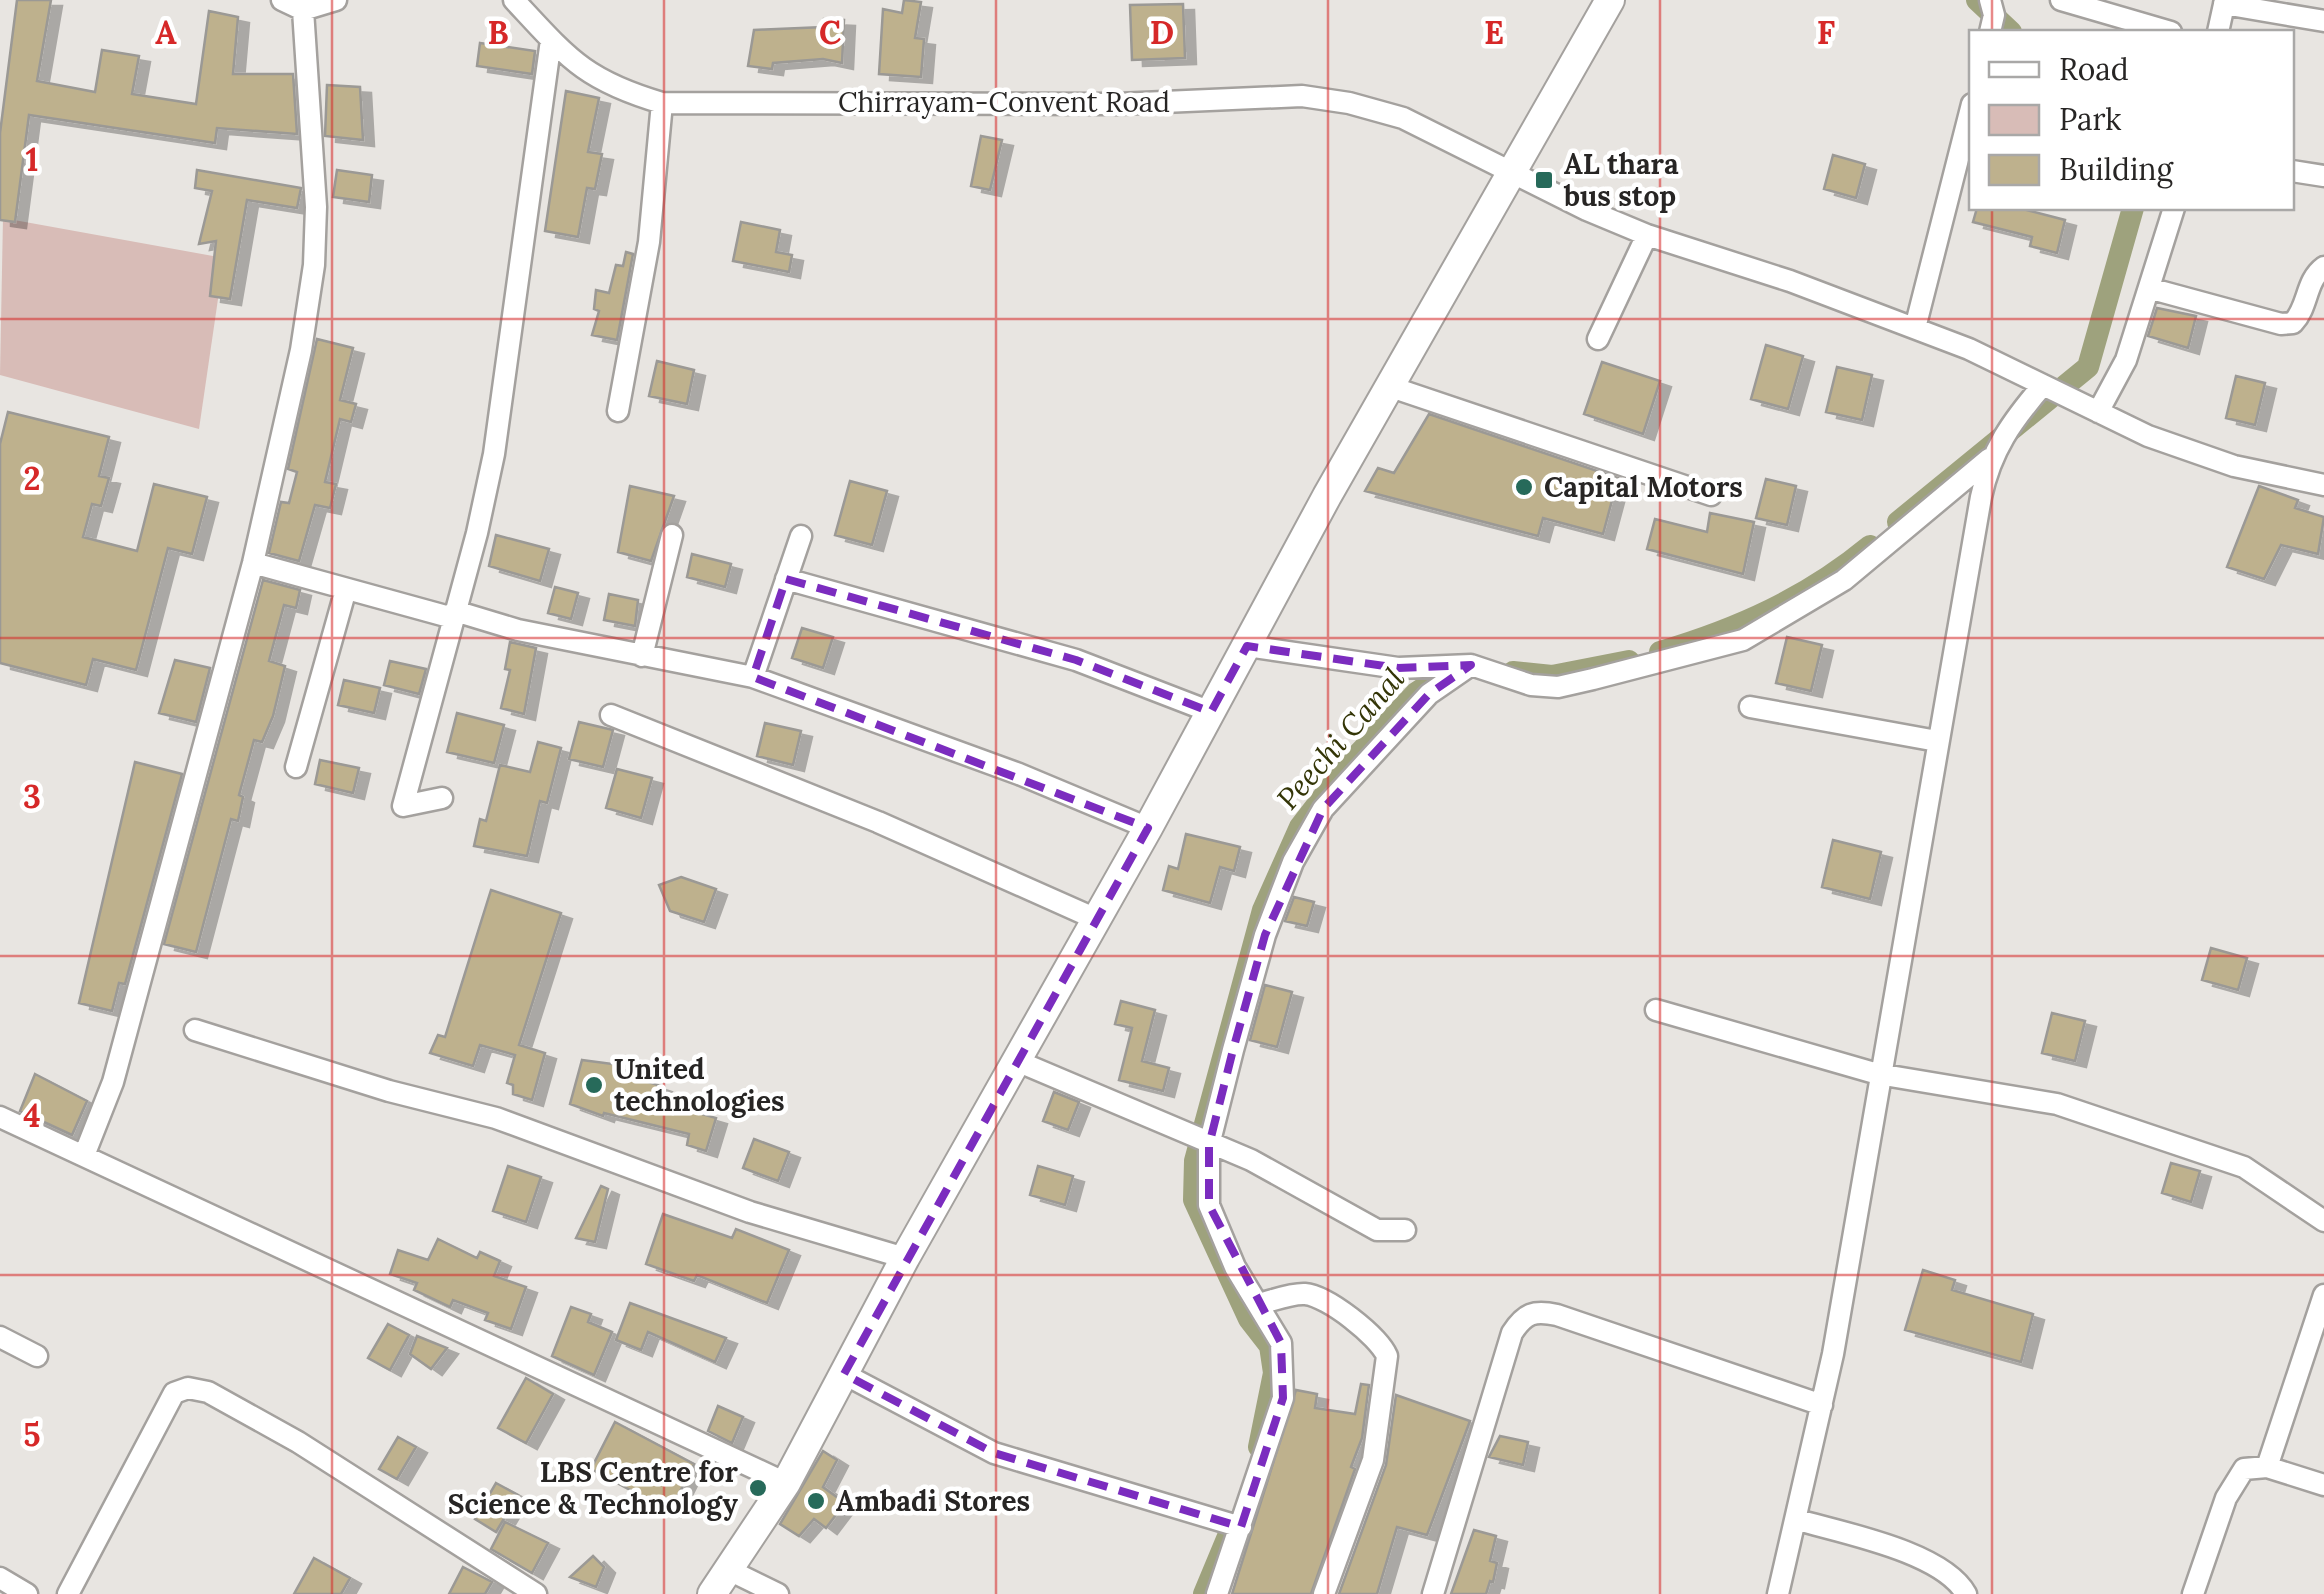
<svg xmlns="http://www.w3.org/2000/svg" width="2324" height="1594" viewBox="0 0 2324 1594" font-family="Lora,serif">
  <defs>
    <filter id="shadow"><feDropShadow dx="11" dy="6" stdDeviation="0" flood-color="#0004"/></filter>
  </defs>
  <rect width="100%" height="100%" fill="#e8e5e1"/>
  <path fill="#d8bcb7" d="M3 218 224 258 199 429 0 375Z"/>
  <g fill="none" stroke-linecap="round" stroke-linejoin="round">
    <path stroke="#9ea27d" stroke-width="22" d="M1977 0 2011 32
      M1898 522 2088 367 2133 208
      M1660 652C1738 629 1807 598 1870 546
      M1513 672 1552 676 1629 661
      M1259 1447 1274 1373 1270 1346 1249 1319 1194 1200 1195 1161 1263 910 1300 827 1347 766 1416 693 1439 678
      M1204 1594 1229 1534"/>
  </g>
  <path fill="#beb18d" stroke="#9b9995" stroke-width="2.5" filter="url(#shadow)" d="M17 0H51L37 81 95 92 102 50 139 56 132 94 196 104 209 11 238 17 233 74H293L297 134 217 128 215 143 29 115 15 222 0 220V133Z
    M904 0 921 2 915 38 924 39 921 77 879 74 883 9 902 13Z
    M1183 4 1185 58 1132 60 1130 5Z
    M824 19 844 20 842 63 823 59 773 63 772 69 748 66 754 30 824 27Z
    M480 43 535 51 532 74 477 66Z
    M327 85 360 87 363 140 325 136Z
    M566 91 599 98 588 152 602 154 595 189 587 188 578 237 545 231Z
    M981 136 1002 140 990 190 971 186Z
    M1833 155 1865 164 1856 198 1824 189Z
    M197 170 301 188 297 208 247 200 230 299 210 296 216 241 199 244 212 191 195 188Z
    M337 170 372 175 369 202 333 197Z
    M1977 208H2019L2065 220 2057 253 2030 246 2032 237 1973 222Z
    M741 222 780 230 776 252 792 255 789 272 733 261Z
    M626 252 633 254 617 340 592 335 599 311 594 309 596 290 609 293 616 265 623 266Z
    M2157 308 2196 316 2188 348 2148 336Z
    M317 339 353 348 340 400 356 404 351 422 340 419 325 482 336 484 330 508 315 505 299 561 269 553 281 502 289 503 297 472 288 469Z
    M1766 345 1803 356 1788 409 1751 399Z
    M657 361 694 370 687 404 649 396Z
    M1602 362 1660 381 1643 434 1584 414Z
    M1837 367 1872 375 1862 420 1826 412Z
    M2236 376 2265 383 2255 425 2226 418Z
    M8 412 109 437 99 476 109 478 101 506 92 504 83 537 137 551 154 484 207 497 192 554 168 548 136 670 93 659 86 685 0 663V444Z
    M1429 414 1618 478 1603 534 1543 518 1538 536 1365 491 1378 468 1394 473Z
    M1766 479 1796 486 1787 525 1756 518Z
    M850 481 887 491 872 545 835 535Z
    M630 486 674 496 651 561 618 552Z
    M2259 486 2298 500 2295 508 2324 517 2318 554 2281 545 2264 579 2227 567Z
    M1710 513 1754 522 1743 574 1647 549 1655 519 1707 532Z
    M496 535 549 549 540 581 489 566Z
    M692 554 731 564 725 587 687 577Z
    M263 580 300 590 296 608 284 605 269 661 285 666 273 716 262 742 254 740 239 795 243 797 238 821 231 819 196 952 164 944Z
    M555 587 578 593 571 619 548 613Z
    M609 594 638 600 635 626 604 620Z
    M802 628 833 637 823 668 792 658Z
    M1787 637 1822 645 1811 691 1776 683Z
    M510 642 536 648 524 714 501 708 510 670 505 669Z
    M175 660 210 668 196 722 159 713Z
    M390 661 426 669 419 694 384 685Z
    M344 680 380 688 374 713 338 705Z
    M457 713 504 725 494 763 447 752Z
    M579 722 613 730 603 767 569 759Z
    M765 723 801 731 793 765 757 756Z
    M538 742 561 748 547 803 540 801 527 856 474 846 480 819 486 821 500 765 530 772Z
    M320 760 359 768 353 793 315 784Z
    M135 762 182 774 125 984 119 983 112 1011 79 1003Z
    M617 769 652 778 641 818 606 808Z
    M1186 834 1240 847 1234 871 1220 867 1210 903 1163 890 1169 866 1178 869Z
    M1833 840 1881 852 1870 899 1822 887Z
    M681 877 716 889 704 922 670 911 659 885Z
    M491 890 561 913 519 1045 545 1053 532 1100 513 1094V1085L507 1083 515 1055 480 1045 473 1066 430 1053 438 1035 445 1037Z
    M1294 897 1314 902 1307 926 1285 921Z
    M2211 948 2247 958 2238 990 2202 980Z
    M1265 985 1292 992 1277 1047 1250 1040Z
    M1121 1001 1155 1010 1142 1061 1169 1068 1163 1091 1119 1080 1132 1028 1115 1024Z
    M2052 1013 2085 1021 2075 1061 2042 1053Z
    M582 1060 620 1065 617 1072 661 1086 657 1101 716 1118 706 1151 687 1145 689 1134 604 1113 603 1116 570 1104Z
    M35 1074 87 1101 72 1135 20 1111Z
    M1054 1092 1079 1102 1068 1130 1043 1121Z
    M754 1139 789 1152 778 1181 743 1168Z
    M2171 1163 2200 1171 2191 1202 2162 1193Z
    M508 1166 541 1177 526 1222 493 1211Z
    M1038 1166 1073 1176 1065 1205 1030 1195Z
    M601 1186 608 1189 595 1242 576 1238Z
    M663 1214 732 1238 736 1229 789 1250 767 1303 697 1275 694 1281 646 1264Z
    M438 1239 477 1258 480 1252 500 1261 494 1276 526 1287 511 1329 485 1320 488 1313 453 1300 450 1307 414 1290 417 1283 390 1274 398 1250 428 1260Z
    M1923 1270 1955 1280 1952 1290 2033 1314 2021 1362 1905 1330Z
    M630 1303 726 1338 715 1362 648 1332 641 1350 616 1340Z
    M571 1307 591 1314 588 1322 612 1332 594 1375 552 1356Z
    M388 1324 409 1335 390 1370 368 1358Z
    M417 1336 447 1348 431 1369 410 1354Z
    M526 1378 553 1394 526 1443 498 1428Z
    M1361 1384 1369 1385 1362 1438 1351 1467 1355 1469 1311 1594H1232L1296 1390 1317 1394 1315 1408 1355 1414Z
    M1396 1395 1470 1421 1427 1535 1397 1527 1377 1594H1339L1386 1465Z
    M718 1406 743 1417 732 1443 708 1431Z
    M615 1422 694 1464 670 1511 591 1469Z
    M1500 1436 1528 1442 1523 1465 1489 1457Z
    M398 1437 416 1447 397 1479 379 1469Z
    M823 1451 837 1460 823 1487 845 1503 826 1528 814 1519 799 1536 780 1524Z
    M496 1483 518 1495 496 1532 475 1519Z
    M505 1522 548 1543 532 1573 491 1549Z
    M1474 1530 1496 1536 1490 1561 1497 1563 1493 1582 1490 1581 1486 1594H1451Z
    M593 1556 604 1567 596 1587 570 1577Z
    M314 1558 350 1578 341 1594H294Z
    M463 1567 492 1582 485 1594H449Z"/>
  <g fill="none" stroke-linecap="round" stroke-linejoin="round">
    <g stroke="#a4a19e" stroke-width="25">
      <path id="minor" d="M514 0C568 58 584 80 662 103L1118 104 1302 96 1349 103 1403 118 1587 210 1647 235 1790 281 1969 349 2148 436 2234 466 2324 485
        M2061 0 2171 32
        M2224 4 2324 21
        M303 10 336 0
        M1990 32 1994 15 1990 0
        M2218 32 2225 0
        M2292 171 2324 176
        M2152 289 2281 324 2293 323C2309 306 2305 281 2324 267
        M1915 328 1972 104
        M1598 339 1647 235
        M1391 387 1711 495
        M618 411 649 242 662 103
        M2098 412 2126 360 2174 208
        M253 563 453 618
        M786 579 1076 660 1211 712
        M455 611 518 630 753 677 1019 774 1148 828
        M1247 646 1398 668 1471 665 1531 685 1558 687 1593 679 1743 640 1844 580 1989 459
        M642 656 672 535
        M753 677 801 536
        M1750 707 1937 741
        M611 715 878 822 1096 919
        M296 767 346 589
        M442 798 403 806 477 533 494 454 551 40
        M1656 1010 1878 1074 2057 1104 2244 1167 2324 1221
        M195 1030 389 1091 496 1118 750 1212 905 1258
        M1017 1061 1251 1160 1377 1230H1405
        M0 1117 786 1483
        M85 1153 113 1082 253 563 301 350 314 265 316 207 303 10 282 0
        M1258 1304C1272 1301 1291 1293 1305 1294 1328 1296 1378 1336 1387 1356L1373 1460 1324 1594
        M0 1337 37 1356
        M844 1374 994 1453 1241 1527
        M2267 1467 2324 1295
        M1798 1520C1843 1533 1943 1552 1966 1594
        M727 1569 778 1594
        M0 1578 27 1594
        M68 1594 174 1393 188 1388 208 1392 298 1442 536 1594
        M1217 1594 1283 1398 1281 1343 1235 1267 1209 1205V1145L1233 1050 1265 935 1293 862 1323 809 1429 694 1471 665
        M1433 1594 1512 1333C1525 1313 1534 1310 1557 1315L1822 1405
        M1778 1594 1833 1354 1981 497C1991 450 2012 421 2043 385
        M2193 1594 2226 1498 2244 1469 2267 1467 2324 1485"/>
    </g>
    <g stroke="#a4a19e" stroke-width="32">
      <path id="major" d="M712 1594 786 1483 905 1258 1148 828 1327 496 1610 0"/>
    </g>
    <use href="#minor" stroke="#fff" stroke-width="20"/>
    <use href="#major" stroke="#fff" stroke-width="28"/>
  </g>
  <path fill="none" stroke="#7b2cbf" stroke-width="8" stroke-dasharray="20 12" stroke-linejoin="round" d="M786 579 1076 660 1211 712 1247 646 1398 668 1471 665 1429 694 1323 809 1265 935 1233 1050 1209 1145V1205L1281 1343 1283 1398 1241 1527 994 1453 844 1374 1148 828 753 677Z"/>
  <path fill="none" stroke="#d62828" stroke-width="2.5" stroke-opacity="0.55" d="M332 0V1594M664 0V1594M996 0V1594M1328 0V1594M1660 0V1594M1992 0V32M1992 208V1594M0 319H2324M0 638H2324M0 956H2324M0 1275H2324"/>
  <g fill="#276a5a" stroke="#fff" stroke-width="4">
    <rect x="1534" y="170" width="20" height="20" rx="5"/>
    <circle cx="1524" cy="487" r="10"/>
    <circle cx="594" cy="1085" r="10"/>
    <circle cx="758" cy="1488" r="10"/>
    <circle cx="816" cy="1501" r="10"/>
  </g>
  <g text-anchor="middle" stroke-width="9" stroke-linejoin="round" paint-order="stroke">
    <g font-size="28" fill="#272524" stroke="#fff">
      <text x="1004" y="112">Chirrayam-Convent Road</text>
    </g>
    <g font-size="28" font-weight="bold" fill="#272524" stroke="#fff" text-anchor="start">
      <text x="1564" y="174">AL thara<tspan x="1564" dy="32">bus stop</tspan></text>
      <text x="1544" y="497">Capital Motors</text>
      <text x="614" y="1079">United<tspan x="614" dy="32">technologies</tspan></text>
      <text x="738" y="1482" text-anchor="end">LBS Centre for<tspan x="738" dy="32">Science &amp; Technology</tspan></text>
      <text x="836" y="1511">Ambadi Stores</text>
    </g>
    <g font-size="30" font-style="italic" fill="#333506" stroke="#fff">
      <text transform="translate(1341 739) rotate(-49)" y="10">Peechi Canal</text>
    </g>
  </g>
  <g font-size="32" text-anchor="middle" font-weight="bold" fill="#d62828" stroke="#fff" stroke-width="9" stroke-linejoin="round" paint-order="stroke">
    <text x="166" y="44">A</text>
    <text x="498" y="44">B</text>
    <text x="830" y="44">C</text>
    <text x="1162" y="44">D</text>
    <text x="1494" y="44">E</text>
    <text x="1826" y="44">F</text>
    <text x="32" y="171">1</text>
    <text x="32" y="490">2</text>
    <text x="32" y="808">3</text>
    <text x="32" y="1127">4</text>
    <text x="32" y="1446">5</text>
  </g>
  <rect x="1969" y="30" width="325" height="180" fill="#ffffff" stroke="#a9a8a7" stroke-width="2.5"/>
  <rect x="1989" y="62" width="50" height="15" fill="#ffffff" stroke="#a9a8a7" stroke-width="2.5"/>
  <text x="2059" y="80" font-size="30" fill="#272524">Road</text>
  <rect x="1989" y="105" width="50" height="30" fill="#d8bcb7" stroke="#a9a8a7" stroke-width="2.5"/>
  <text x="2059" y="130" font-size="30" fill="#272524">Park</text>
  <rect x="1989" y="155" width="50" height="30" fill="#beb18d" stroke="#a9a8a7" stroke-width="2.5"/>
  <text x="2059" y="180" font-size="30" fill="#272524">Building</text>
</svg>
